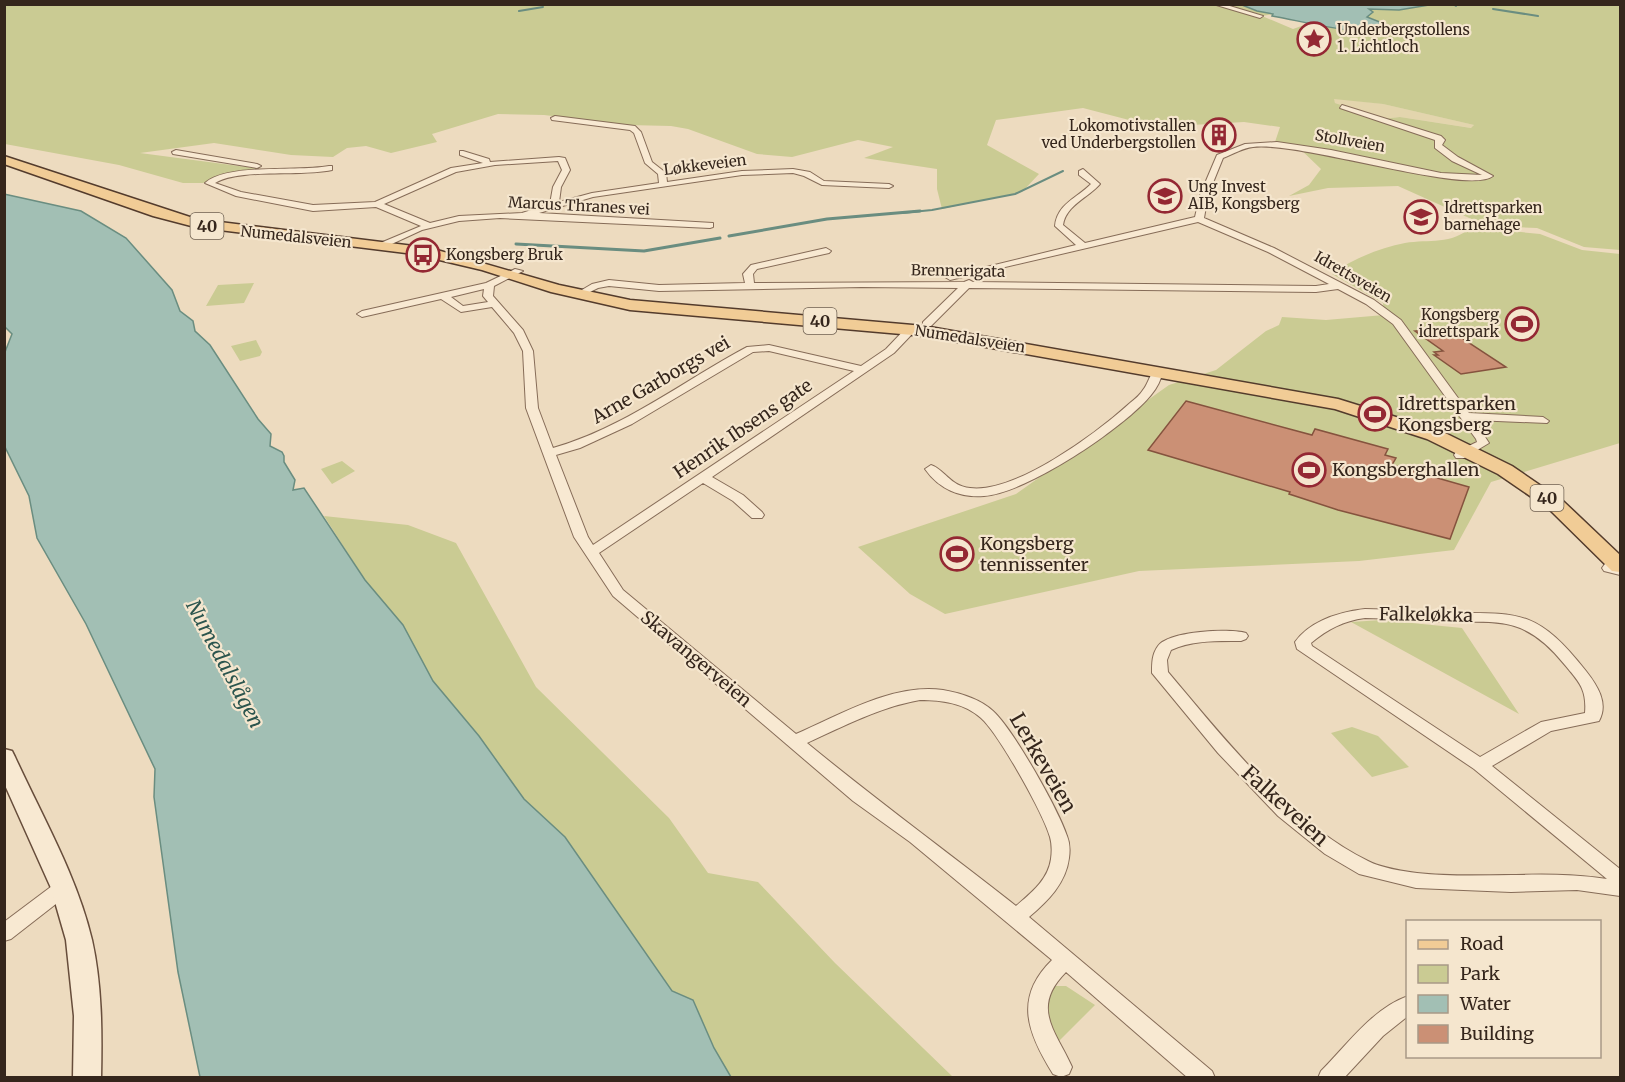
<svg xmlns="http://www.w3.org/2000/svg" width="1625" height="1082" viewBox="0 0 1625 1082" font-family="Merriweather,serif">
  <rect width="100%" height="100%" fill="#eddbbf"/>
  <path fill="#e3d5ad" d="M1333 98 1383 104 1474 125 1472 128 1400 117 1382 119 1335 103Z"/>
  <path fill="#cacb93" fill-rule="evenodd" d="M1242 4 1257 11 1274 14 1262 16 1293 29 1310 23 1354 29 1391 26 1367 17 1371 12 1368 9 1399 10 1429 4 1620 5V250L1584 247 1537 228 1487 226 1398 186 1328 188 1289 196 1309 185 1321 169 1296 145 1275 142 1280 127 1244 122 1156 127 1083 108 996 120 987 145 1039 174 1022 192 942 209 937 189V169L864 158 893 147 858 140 792 157 757 154 688 129 671 126 628 125 544 115 498 114 432 134 437 142 391 153 366 146 347 148 333 157 291 155 214 143 140 153 277 171 224 176 203 183H183L119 165 5 144 4 5ZM1334 99 1383 104 1474 125 1471 128 1400 117 1382 119 1335 103Z
    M1471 227 1540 234 1582 250 1620 254V443L1491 482 1454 550 1359 561 1139 571 945 614 910 594 858 547 1016 494 1169 385 1216 370 1266 331 1279 325 1282 317 1326 320 1384 315 1383 303 1332 274C1352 259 1380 248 1405 243 1429 239 1452 245 1471 227Z
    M254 283 244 303 206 306 218 285Z
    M256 340 262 352 260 356 240 361 231 346Z
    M342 461 355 471 332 484 321 469Z
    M324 516 408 525 456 543 536 687 669 818 708 873 758 882 835 963 953 1077H731L714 1048 693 1000 672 991 565 837 524 799 479 736 433 681 403 625 365 580Z
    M1382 620 1462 628 1519 714 1351 622Z
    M1352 727 1378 736 1409 767 1372 777 1331 733Z
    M1052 986H1066L1095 1005 1055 1045 1044 1007Z"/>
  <path fill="#a2bfb4" stroke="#6a8d80" stroke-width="1.5" d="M1429 5 1399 10 1369 9 1373 12 1367 17 1395 28C1366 39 1303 21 1272 16L1273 14 1257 11 1242 5Z
    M4 194 81 211 126 238 172 290 180 311 193 321 195 331 210 345 258 419 271 434 270 446 282 452 284 456V462L295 480 293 490 304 488 365 580 403 625 433 681 479 736 524 799 565 837 672 991 693 1000 714 1048 731 1077H200L178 972 154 797 155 769 86 624 37 538 29 496 5 447V352L12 334 5 327Z"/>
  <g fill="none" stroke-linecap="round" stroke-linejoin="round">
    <path stroke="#6a8d80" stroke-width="2" d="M1453 4 1456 6
      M1493 9 1538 16
      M519 11 543 7
      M902 213 932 210 1015 194 1063 171"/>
    <path stroke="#6a8d80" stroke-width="3" d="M729 236 827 219 920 211
      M516 244 644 251 720 238"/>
  </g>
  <path fill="#cb9075" stroke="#85533e" stroke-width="1.5" d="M1447 328 1463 339 1506 367 1461 374 1434 355H1438L1434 352 1443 351 1415 331Z
    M1186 401 1312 435 1315 429 1388 449 1385 455 1396 458 1392 465 1469 487 1450 539 1338 510 1289 494 1290 492 1148 450Z"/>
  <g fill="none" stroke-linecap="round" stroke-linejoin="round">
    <g stroke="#866c58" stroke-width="2">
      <path id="minor" d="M1213 4H1223L1263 16 1260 18Z
        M1342 105 1441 136 1445 140 1442 145 1458 157 1493 176C1468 196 1300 141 1253 147 1243 148 1233 154 1223 158L1208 195 1204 218 1274 248 1374 300 1401 320 1469 413 1543 417 1549 421 1547 423 1474 420 1489 443 1464 458H1456L1454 455 1456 452 1477 442 1476 439 1393 324 1366 304 1338 289 1316 292 969 288 931 326H923V322L958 288 862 287 659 291 609 286 598 288 580 297 575 294 592 284 609 280 659 285 745 283 743 274 751 265 826 248 831 251 829 253 757 269 753 274 754 283 964 282 969 280 973 282 1316 286 1329 284 1268 252 1198 222 950 280 945 277 1076 245 1055 226C1057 204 1077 198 1091 184L1079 175V171L1083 169 1100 184C1088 198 1066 205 1063 225L1085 243 1195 217 1200 195 1217 155 1245 144 1277 142 1331 150 1441 173 1482 175 1452 161 1435 148V140L1340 108Z
        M555 116 635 126 641 132 652 162 666 173 667 182 742 171 793 169 810 172 824 181 889 184 893 186 889 188 822 185 804 176 793 173 742 175 593 197 539 213 713 223V227L710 228 500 218 459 221 422 230 381 249 376 246 378 244 421 226 376 207 313 211 236 196 205 183C227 163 297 172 329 166H332V170C301 177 239 168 215 183L241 192 313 205 375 202 451 168 483 163 460 155V151H463L489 159 490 162 559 157 565 158 570 170 561 187 559 202 592 193 659 183 658 174 645 163 634 133 630 130 552 120 551 118ZM558 161 562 170 553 187 550 204 522 213 459 216 430 223 384 204 456 172 495 165Z
        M176 150 257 164 261 166 257 168 173 154 172 152Z
        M515 269 523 271 494 286 493 296 523 330 533 351 538 408 553 448C624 428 683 381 747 347L769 345 861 366 886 349 907 327H915V331L894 353 712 477 743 495 762 512 764 515 762 518H752L733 501 703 483 599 553 623 590 796 734C840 715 893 683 943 690 960 693 980 699 993 711 1013 729 1058 809 1067 836 1070 843 1070 851 1069 858 1066 883 1048 901 1029 917L1212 1071 1215 1078H1188L1066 972C1030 1008 1056 1031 1072 1067L1069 1074 1061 1077 1053 1074C1028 1034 1013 998 1052 960L910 842 853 801 613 596 574 537 526 408 523 351 514 333 492 307 461 312 441 299 362 317 357 314 362 311 486 283ZM484 289 483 296 488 302 463 306 451 297ZM769 351 854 371 593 545 588 537 556 455 580 448 632 424 753 352ZM920 700C942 700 964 703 981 718 999 734 1043 813 1050 837 1052 844 1052 852 1051 859 1048 880 1031 893 1016 906 946 851 875 799 807 743 844 726 880 707 920 700Z
        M1158 368 1163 371C1161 380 1157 388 1151 395 1124 428 1027 493 984 496 960 498 939 489 925 469L931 465C944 469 950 486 970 488 1015 494 1097 433 1130 403 1135 399 1140 395 1143 390 1149 383 1150 371 1158 368Z
        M1620 555V563L1618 566 1620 567V575L1604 571 1602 568 1610 557Z
        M1365 609C1391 609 1417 612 1443 613 1519 613 1536 608 1586 671 1597 685 1609 703 1599 721L1551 731 1492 766 1620 869V896L1577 890 1511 892 1416 888 1359 874 1325 854 1278 816 1218 753 1152 673C1152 663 1152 654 1158 646 1169 631 1229 628 1246 633L1248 636 1246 639 1241 641C1217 641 1193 640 1171 650L1167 660 1168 672C1223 737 1290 823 1368 861 1381 868 1402 871 1417 873 1480 880 1545 869 1607 879L1474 769 1297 649 1295 642C1311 620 1340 612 1365 609ZM1365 618C1389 618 1414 621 1438 622 1497 623 1523 613 1565 665 1579 682 1587 689 1585 713L1541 722 1480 757 1312 646 1311 643C1328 629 1343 621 1365 618Z
        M63 880 70 883 72 888 70 893 11 939 4 941V922L56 883Z
        M1408 996V1016L1383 1036 1344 1078H1318L1321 1071C1347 1045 1372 1009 1408 996Z"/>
    </g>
    <g stroke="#674d3b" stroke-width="3">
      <path id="secondary" d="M4 749 12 751 15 757C42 816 77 876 92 940 102 985 102 1032 101 1078H73L74 1016 66 940 51 888 4 783Z"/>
    </g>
    <g stroke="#533b2c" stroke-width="3">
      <path id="primary" d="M4 156 196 219 430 248 559 285 630 300 924 326 1338 399 1441 431 1512 466 1563 501 1620 555V572L1612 571 1549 509 1498 474 1427 439 1335 409 924 336 630 310 551 292 482 270 414 254 195 227 153 216 4 164Z"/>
    </g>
    <use href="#minor" fill="#f8e9d2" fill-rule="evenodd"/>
    <use href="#secondary" fill="#f8e9d2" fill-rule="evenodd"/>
    <use href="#primary" fill="#f1cc96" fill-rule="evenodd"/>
  </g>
  <defs>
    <g id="sight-ring" transform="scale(1.725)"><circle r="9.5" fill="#f5e6ce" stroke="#942833" stroke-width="1.5"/><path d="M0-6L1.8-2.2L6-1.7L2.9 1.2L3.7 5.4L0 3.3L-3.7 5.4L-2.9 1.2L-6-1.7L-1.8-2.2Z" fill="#942833"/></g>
    <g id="building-ring" transform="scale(1.725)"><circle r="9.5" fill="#f5e6ce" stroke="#942833" stroke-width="1.5"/><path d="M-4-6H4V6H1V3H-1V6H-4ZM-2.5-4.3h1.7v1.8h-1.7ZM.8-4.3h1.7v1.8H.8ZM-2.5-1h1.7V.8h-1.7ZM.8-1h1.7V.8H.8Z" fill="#942833"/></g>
    <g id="school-ring" transform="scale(1.725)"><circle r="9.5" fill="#f5e6ce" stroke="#942833" stroke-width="1.5"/><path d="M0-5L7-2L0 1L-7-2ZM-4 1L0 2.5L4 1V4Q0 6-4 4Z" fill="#942833"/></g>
    <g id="bus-ring" transform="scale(1.725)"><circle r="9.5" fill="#f5e6ce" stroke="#942833" stroke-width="1.5"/><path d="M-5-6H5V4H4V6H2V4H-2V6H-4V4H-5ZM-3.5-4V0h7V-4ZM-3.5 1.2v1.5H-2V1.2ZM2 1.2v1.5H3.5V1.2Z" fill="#942833"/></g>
    <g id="stadium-ring" transform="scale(1.725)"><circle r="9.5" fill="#f5e6ce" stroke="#942833" stroke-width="1.5"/><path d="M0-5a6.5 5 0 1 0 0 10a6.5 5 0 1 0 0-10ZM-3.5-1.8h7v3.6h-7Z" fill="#942833"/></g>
  </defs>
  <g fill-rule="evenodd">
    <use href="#sight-ring" x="1314" y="39"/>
    <use href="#building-ring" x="1219" y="135"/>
    <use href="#school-ring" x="1165" y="196"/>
    <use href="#school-ring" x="1421" y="217"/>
    <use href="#bus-ring" x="423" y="255"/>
    <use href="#stadium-ring" x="1522" y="324"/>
    <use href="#stadium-ring" x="1375" y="414"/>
    <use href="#stadium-ring" x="1309" y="470"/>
    <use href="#stadium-ring" x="957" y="554"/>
  </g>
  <g text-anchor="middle" stroke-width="4.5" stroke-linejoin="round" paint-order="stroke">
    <g font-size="15" fill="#35261c" stroke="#f5e6ce" text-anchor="start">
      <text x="1337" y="35">Underbergstollens<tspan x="1337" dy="17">1. Lichtloch</tspan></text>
      <text x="1196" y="131" text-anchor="end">Lokomotivstallen<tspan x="1196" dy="17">ved Underbergstollen</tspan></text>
      <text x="1188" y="192">Ung Invest<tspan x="1188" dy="17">AIB, Kongsberg</tspan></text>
      <text x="1444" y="213">Idrettsparken<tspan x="1444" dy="17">barnehage</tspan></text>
      <text x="446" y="260">Kongsberg Bruk</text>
      <text x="1499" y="320" text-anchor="end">Kongsberg<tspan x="1499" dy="17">idrettspark</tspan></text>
    </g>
    <g font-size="15" fill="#35261c" stroke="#f5e6ce">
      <text transform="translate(1350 141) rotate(10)" y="5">Stollveien</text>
      <text transform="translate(705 165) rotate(-7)" y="5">Løkkeveien</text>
      <text transform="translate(579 206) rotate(3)" y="5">Marcus Thranes vei</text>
      <text transform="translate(296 237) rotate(6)" y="5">Numedalsveien</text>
      <text transform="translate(958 271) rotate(1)" y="5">Brennerigata</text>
      <text transform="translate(1353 277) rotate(30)" y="5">Idrettsveien</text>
      <text transform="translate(970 339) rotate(9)" y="5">Numedalsveien</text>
    </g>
    <g fill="#f5e6ce" stroke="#6f6051" stroke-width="1.5">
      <rect x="190.5" y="213" width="33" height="26" rx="4.5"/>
      <rect x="803.5" y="308" width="33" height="26" rx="4.5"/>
      <rect x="1530.5" y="485" width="33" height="26" rx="4.5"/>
    </g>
    <g font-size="16" font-weight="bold" fill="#35261c">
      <text x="207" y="232">40</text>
      <text x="820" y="327">40</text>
      <text x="1547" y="504">40</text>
    </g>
    <g font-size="18" fill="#35261c" stroke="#f5e6ce">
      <text transform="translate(661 380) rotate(-30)" y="6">Arne Garborgs vei</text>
      <text transform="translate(743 429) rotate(-34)" y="6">Henrik Ibsens gate</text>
      <text transform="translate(1426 615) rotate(1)" y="6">Falkeløkka</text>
      <text transform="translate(696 659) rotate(40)" y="6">Skavangerveien</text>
    </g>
    <g font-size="18" fill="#35261c" stroke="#f5e6ce" text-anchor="start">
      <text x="1398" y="410">Idrettsparken<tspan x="1398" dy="21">Kongsberg</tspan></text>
      <text x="1332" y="476">Kongsberghallen</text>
      <text x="980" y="550">Kongsberg<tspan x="980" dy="21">tennissenter</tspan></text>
    </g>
    <g font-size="20" font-style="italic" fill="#2b554e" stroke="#f5e6ce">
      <text transform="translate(225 664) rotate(62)" y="7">Numedalslågen</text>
    </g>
    <g font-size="21" fill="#35261c" stroke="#f5e6ce">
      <text transform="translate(1043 763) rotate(60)" y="7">Lerkeveien</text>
      <text transform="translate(1285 806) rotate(42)" y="7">Falkeveien</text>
    </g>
  </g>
  <rect width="1625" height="1082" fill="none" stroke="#35261c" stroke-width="12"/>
  <rect x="1406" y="920" width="195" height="138" fill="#f5e6ce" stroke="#a89987" stroke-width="1.5"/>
  <rect x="1418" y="940" width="30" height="9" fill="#f1cc96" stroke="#a89987" stroke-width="1.5"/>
  <text x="1460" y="950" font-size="18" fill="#35261c">Road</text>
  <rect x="1418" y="965" width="30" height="18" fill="#cacb93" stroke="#a89987" stroke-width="1.5"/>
  <text x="1460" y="980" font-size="18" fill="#35261c">Park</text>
  <rect x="1418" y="995" width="30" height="18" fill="#a2bfb4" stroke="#a89987" stroke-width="1.5"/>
  <text x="1460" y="1010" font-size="18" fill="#35261c">Water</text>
  <rect x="1418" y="1025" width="30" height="18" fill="#cb9075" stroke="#a89987" stroke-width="1.5"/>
  <text x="1460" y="1040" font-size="18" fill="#35261c">Building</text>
</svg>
